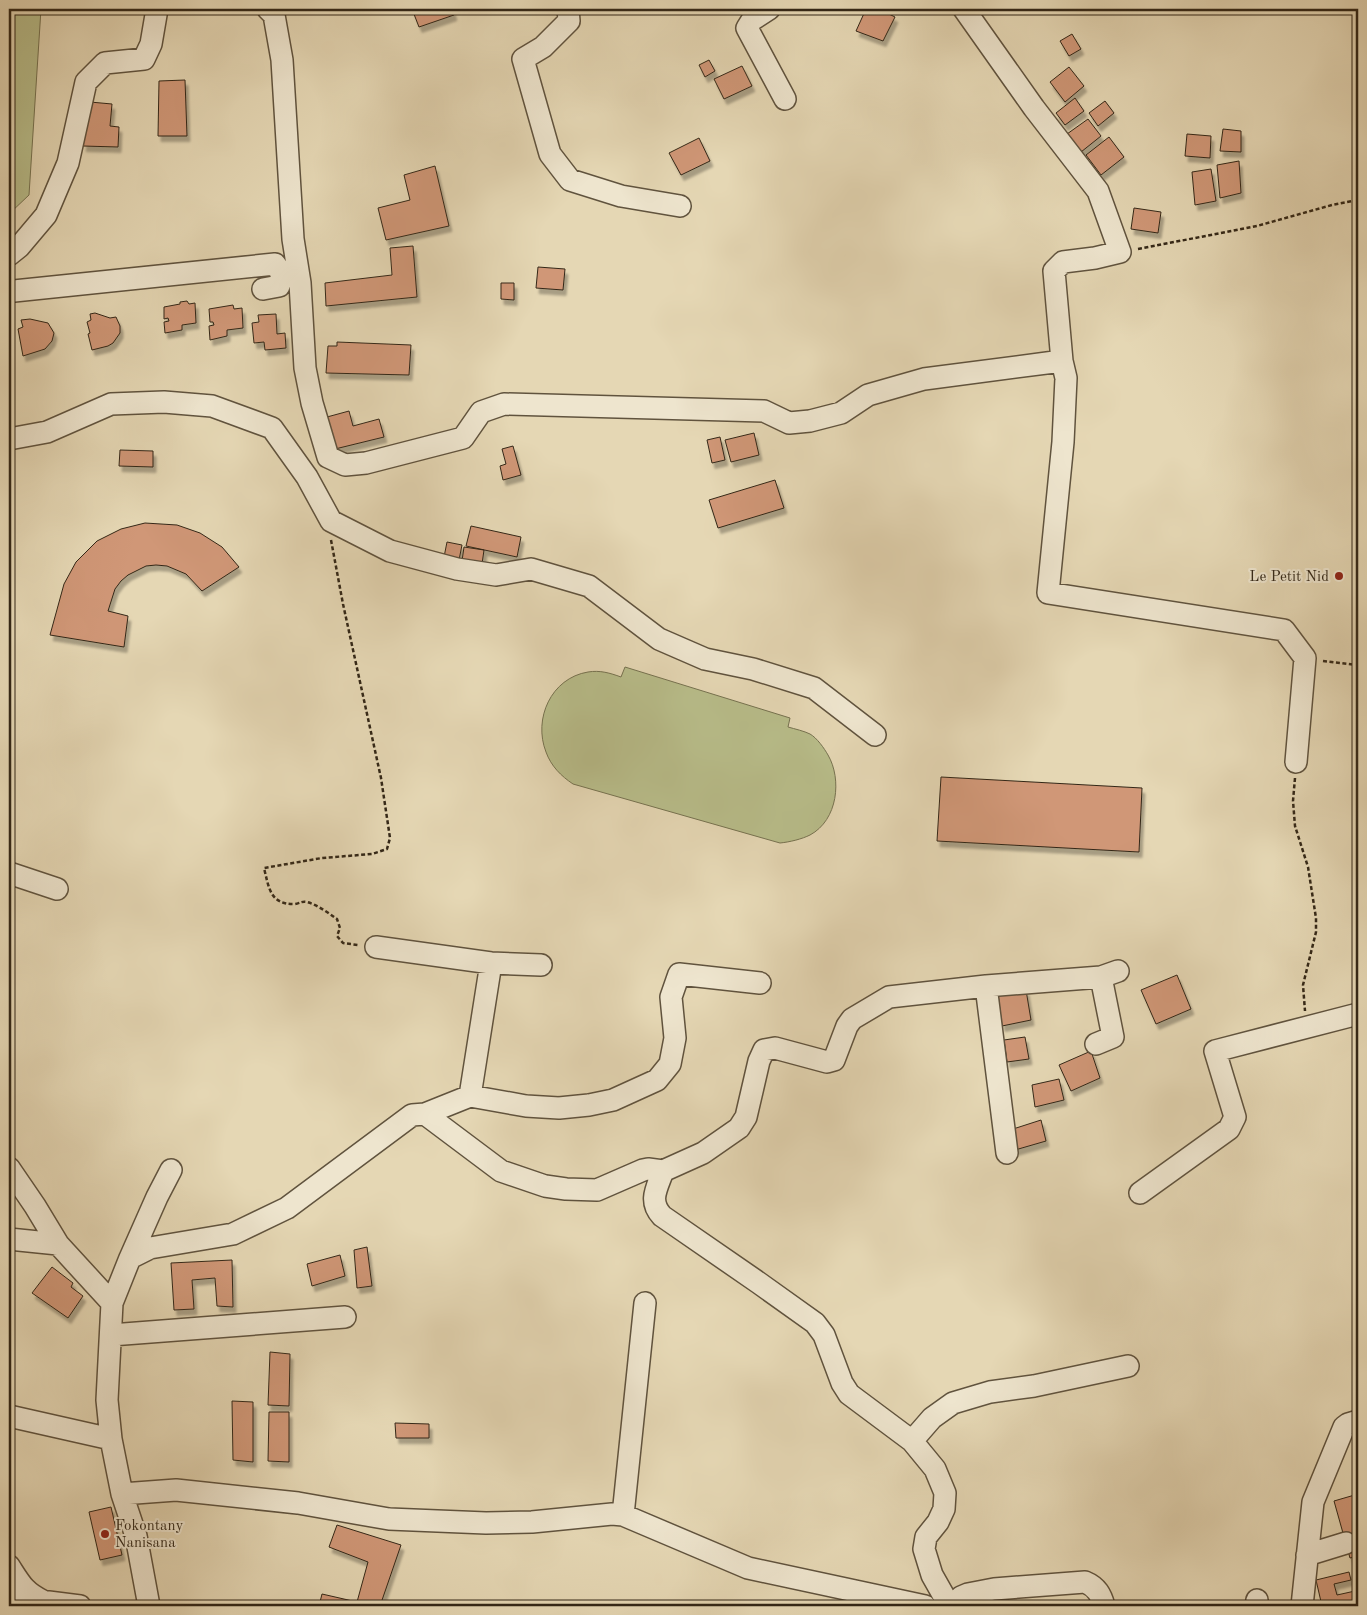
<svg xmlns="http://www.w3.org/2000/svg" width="1367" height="1615" viewBox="0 0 1367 1615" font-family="'Old Standard TT',serif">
  <defs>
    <filter id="shadow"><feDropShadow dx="3" dy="5.5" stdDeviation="1" flood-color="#0004"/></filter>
  </defs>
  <rect width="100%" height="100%" fill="#e5d7b4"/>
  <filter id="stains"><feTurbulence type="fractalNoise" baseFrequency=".004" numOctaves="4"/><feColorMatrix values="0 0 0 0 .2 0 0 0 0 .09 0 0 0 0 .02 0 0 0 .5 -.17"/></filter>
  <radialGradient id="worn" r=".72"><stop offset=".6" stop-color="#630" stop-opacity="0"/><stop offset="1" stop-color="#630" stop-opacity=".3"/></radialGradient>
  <path fill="#b8bd8a" stroke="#767250" d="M9 9H41L29 195 9 214V31L12 22Z
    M625 667 790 718 788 727C795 729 804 731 810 734 817 738 824 748 828 755 842 779 838 820 810 835 802 839 790 842 780 843L573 784C561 776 551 766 546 752 533 719 551 678 588 672 600 670 610 673 621 677Z"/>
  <path fill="#d09777" stroke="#332717" filter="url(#shadow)" d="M412 9H452L454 15 419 27Z
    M866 9H889L887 13 895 17 883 41 856 31Z
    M1072 34 1081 49 1069 56 1060 41Z
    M709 60 715 71 705 77 699 65Z
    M742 66 752 86 724 99 714 79Z
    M1069 67 1084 86 1065 102 1050 82Z
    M185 80 187 136H158L159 81Z
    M1075 98 1084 111 1065 125 1056 113Z
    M1105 101 1114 113 1098 126 1089 113Z
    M90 102 112 104 110 126 119 127 118 147 83 146Z
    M1088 119 1101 136 1081 152 1067 134Z
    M1223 129 1241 131V152L1220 151Z
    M1187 134 1211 136 1210 158 1185 156Z
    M1109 137 1124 157 1101 175 1086 155Z
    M699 138 710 161 681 175 669 153Z
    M1239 161 1241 193 1220 198 1217 165Z
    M435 166 449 226 386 240 378 208 410 200 404 175Z
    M1211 169 1216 201 1195 205 1192 172Z
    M1134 208 1161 212 1158 233 1131 229Z
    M413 246 417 297 326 306 325 283 392 275 390 248Z
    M538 267 565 269 563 290 536 288Z
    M501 283H514V300L501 299Z
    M187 301 189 304 195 303 196 323 182 325V330L165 333 164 322 169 321 168 318 164 319V307L180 304V302Z
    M233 305 234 309 242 308 243 328 227 330V336L210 340 209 326 214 325 213 322H210L209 309Z
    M95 313 110 318 116 317 120 326V333L113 343 108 346 92 350 88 334 90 333 87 322 91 320 90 314Z
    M276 314 277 334 285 333 286 348 265 350 264 342 254 343 252 323 259 322 258 315Z
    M30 319 48 323 54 333 52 341 45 349 23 356 18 329 23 327 21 320Z
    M337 342 411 345 409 375 326 373 328 346H337Z
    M349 411 353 426 379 419 384 437 335 449 327 417Z
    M754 433 759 455 731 462 725 440Z
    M720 437 725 460 712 463 707 440Z
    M513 446 521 475 503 480 500 466 506 464 502 449Z
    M120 450 153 451V467L119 466Z
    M775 480 784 508 718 528 709 500Z
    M145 523 177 525 200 533 222 547 239 567 202 591 186 574 167 566 156 565 146 566 128 575 121 581 115 589 108 611 128 616 124 647 50 635 64 584 76 562 97 541 121 529Z
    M471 526 521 537 517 557 466 546Z
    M447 542 462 545 459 560 444 557Z
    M464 547 484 550 482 564 462 561Z
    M941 777 1142 788 1139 852 937 841Z
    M1177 975 1191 1009 1156 1024 1141 990Z
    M1026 990 1031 1020 1002 1026 998 994Z
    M1025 1037 1029 1059 1007 1062 1004 1040Z
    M1091 1051 1100 1078 1071 1091 1059 1065Z
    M1059 1079 1064 1100 1035 1107 1032 1085Z
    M1041 1120 1046 1141 1015 1150 1010 1130Z
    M367 1247 372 1286 357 1288 354 1250Z
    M340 1255 345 1276 312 1286 307 1264Z
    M232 1260 233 1307 217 1306 215 1278 192 1280 194 1309 174 1310 171 1263Z
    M52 1267 73 1283 71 1287 83 1296 68 1318 32 1293Z
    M270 1352 290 1354 289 1406 268 1405Z
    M232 1401 253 1402V1462L233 1460Z
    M269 1412H289V1462L268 1461Z
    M395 1423 429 1424V1438H396Z
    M1358 1494V1556L1350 1558 1334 1501Z
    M111 1507 122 1555 100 1560 89 1512Z
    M337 1525 401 1545 380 1606H319L322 1594 357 1602 368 1562 329 1547Z
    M1349 1572 1351 1580 1334 1584 1337 1595 1355 1591 1358 1606H1322L1316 1580Z"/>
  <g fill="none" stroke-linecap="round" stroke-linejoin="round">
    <g stroke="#60533e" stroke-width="24">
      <path id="minor" d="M268 9 274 15 282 60 293 239 300 283 305 368 312 403 328 457 345 465 366 463 463 438 481 412 504 404 764 411 789 423 810 421 841 413 868 395 924 379 1062 361 1054 271 1063 262 1095 258 1120 252 1098 191 1034 108 964 9
        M568 9 569 21 543 47 523 59 550 154 570 180 621 196 680 206
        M769 9 752 20 747 28 785 99
        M9 255 19 247 46 215 68 163 86 82 105 63 144 59 151 44 157 9
        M9 290 14 291 275 264 282 274 279 286 263 289
        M1062 361 1066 378 1063 442 1048 593 1284 630 1305 658 1296 762
        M9 439 47 432 111 404 164 402 212 406 272 428 307 477 331 521 390 551 457 569 496 575 531 569 589 586 659 639 705 659 753 669 814 688 875 735
        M9 873 57 889
        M376 947 491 963 541 965
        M986 986 1101 977 1118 971
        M1096 1044 1113 1037 1101 977
        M470 1096 491 963
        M425 1114 501 1171 545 1186 566 1189 597 1190 643 1170 648 1169 663 1171 703 1153 739 1128 746 1117 759 1061 764 1050 775 1048 827 1062 834 1060 847 1026 852 1019 889 997 986 986 1007 1153
        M9 1168 35 1206 58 1244 112 1303 107 1400 111 1439 122 1494 136 1536 149 1606
        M663 1171C657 1188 648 1201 662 1216L759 1283 815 1323 824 1335 842 1383 849 1394 912 1441 935 1469 945 1493 944 1509 938 1522 926 1537 924 1549 932 1575 945 1598V1606H943
        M1140 1193 1229 1129 1235 1117 1215 1051 1358 1014
        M9 1239 58 1244
        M130 1258 157 1197 171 1170
        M112 1303 130 1258 150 1248 233 1234 287 1208 412 1115 425 1114 470 1096 526 1106 559 1108 589 1105 613 1100 657 1080 670 1064 675 1038 671 997 679 974 760 983
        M111 1335 345 1317
        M9 1416 111 1439
        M912 1441 932 1418 953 1403 990 1392 1034 1386 1128 1366
        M122 1494 176 1490 298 1503 389 1519 486 1523 532 1522 612 1514 623 1515 748 1568 925 1606
        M623 1515 645 1303
        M1307 1555 1346 1543
        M9 1566C20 1583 24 1592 43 1601
        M9 1597 80 1606
        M953 1606 961 1597 968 1594 994 1589 1085 1582C1097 1587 1101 1595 1104 1606
        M1256 1606 1257 1600
        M1302 1606 1313 1502 1344 1427 1348 1424 1358 1421"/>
    </g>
    <path stroke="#332717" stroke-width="2.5" stroke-dasharray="4 2.5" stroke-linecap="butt" d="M1138 249 1257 226 1332 205 1358 200
      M331 540 343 604 381 778 390 838 387 849 372 854 322 858 264 868C269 888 270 905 295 904 300 903 302 901 307 902 318 905 328 913 337 919L340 928 337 936 343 943 358 945
      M1323 661 1358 665
      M1295 778 1293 801 1295 826 1308 867 1316 918V932L1303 985 1305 1011"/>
    <use href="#minor" stroke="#eee5ce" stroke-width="21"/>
  </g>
  <g fill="#8f2418" stroke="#eee5ce" stroke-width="2">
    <circle cx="1339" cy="576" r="5"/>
    <circle cx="105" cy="1534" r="5"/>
  </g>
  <g text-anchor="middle" stroke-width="4" stroke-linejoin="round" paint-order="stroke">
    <g font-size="15" fill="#332717" stroke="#eee5ce" text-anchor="end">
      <text x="1329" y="581">Le Petit Nid</text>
      <text x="115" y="1530" text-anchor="start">Fokontany<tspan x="115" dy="17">Nanisana</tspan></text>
    </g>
  </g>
  <rect width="1367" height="1615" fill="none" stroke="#e5d7b4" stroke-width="30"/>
  <rect x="10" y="10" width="1347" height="1595" fill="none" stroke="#332717" stroke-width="2.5"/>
  <rect x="15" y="15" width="1337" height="1585" fill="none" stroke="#332717"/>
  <rect width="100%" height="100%" filter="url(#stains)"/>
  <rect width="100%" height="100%" fill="url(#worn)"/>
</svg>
